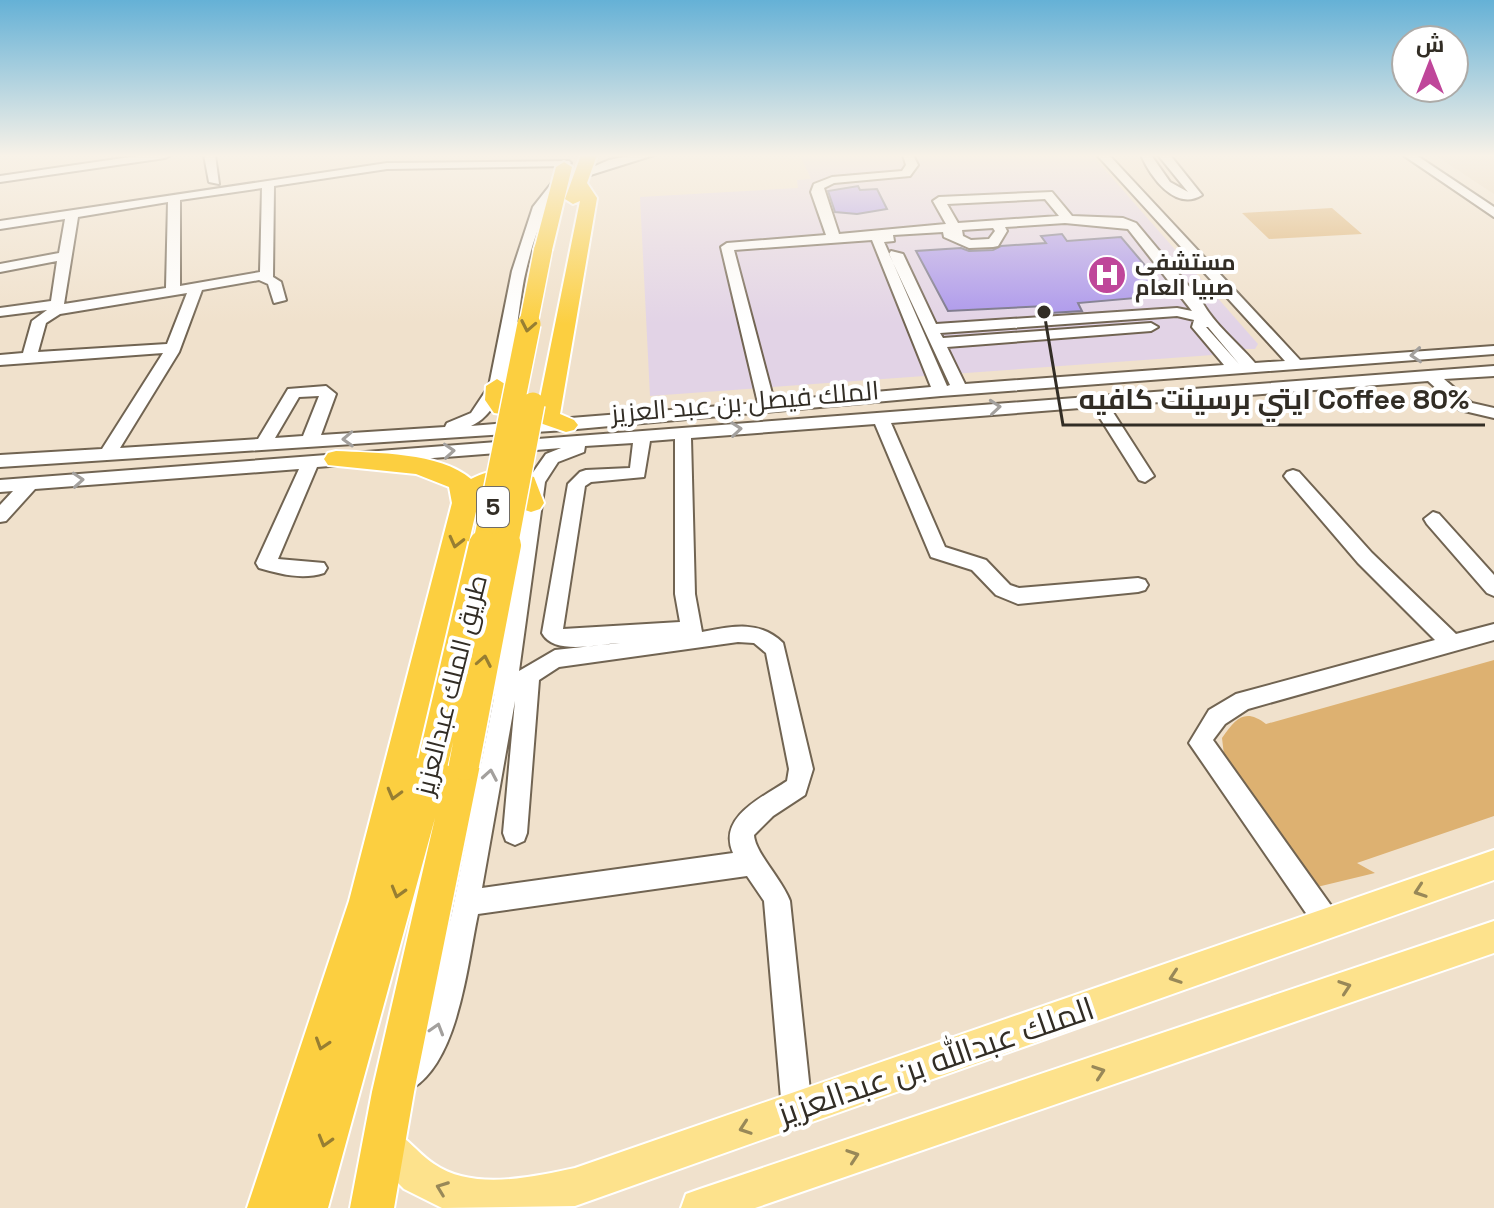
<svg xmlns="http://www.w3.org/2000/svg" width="1494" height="1208" viewBox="0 0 1494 1208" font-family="'Space Grotesk',Cairo,sans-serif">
  <rect width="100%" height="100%" fill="#f0e1cc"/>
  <path fill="#e9d6bb" d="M1435 155H1494V194Z"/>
  <path fill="#e2d3e6" d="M800 155H1092L1258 344 1255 349H1244L1241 345 1207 346 1213 355 650 396 640 197 798 188 797 180 811 179Z"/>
  <path fill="#ddb171" d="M1332 208 1362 234 1269 239 1242 213Z
    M1494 660V816L1357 863 1375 873 1317 887 1224 755 1222 738C1236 718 1245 708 1266 724Z"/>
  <path fill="#ab96ec" stroke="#777388" stroke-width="2" d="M858 186 860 190 877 189 887 209 857 214 835 212 828 191Z
    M1062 234 1067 241 1121 237 1170 295 1078 303 1082 311 1050 313 1046 306 948 311 916 251 961 248 969 251 993 250 1001 246 1046 243 1041 236Z"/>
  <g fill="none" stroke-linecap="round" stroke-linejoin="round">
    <g stroke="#716452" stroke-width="4">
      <path id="minor" d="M144 155H171L165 158 0 182V176Z
        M204 155H215L219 184 209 182Z
        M633 155H654L584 177 574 175 609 160Z
        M903 155H913L918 165 910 176 834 183 824 188 839 234 946 224 933 201 939 197 1052 192 1072 216 1123 218 1136 223 1202 302C1214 324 1238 343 1255 363L1285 361 1097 155H1109L1300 360 1494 346V354L941 396 566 430 0 467V455L102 449 163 353 0 365V355L23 353 32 321 47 310 0 316V308L51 301 57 261 0 272V264L59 253 65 219 0 229V221L387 163 569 161 571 163 565 166 387 169 274 186 273 277 281 282 286 300 274 303 268 284 259 280 202 290 179 352 120 448 258 439 288 389 326 386 336 394 321 435 445 427 447 423 471 413 489 386 512 271 533 207 555 179 559 178 565 181C543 212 535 233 526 270 515 313 517 406 471 426L758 403 721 247 727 243 826 235 811 192 814 184 832 177 902 171 906 165ZM262 188 260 272 180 286V200ZM1045 199 1059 216 958 223 947 204ZM168 202 166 288 64 304 78 217ZM1065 223 1128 229 1192 311 1177 308 936 324 903 254 891 251 889 254 950 385 947 386 884 242 894 241 893 235 943 232 944 237 969 248 993 247 998 246 1007 231 1005 227ZM993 228 995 231 989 239 971 240 963 236 962 230ZM872 240 931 387 774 401 734 250ZM187 293 167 344 38 352 46 323 60 314ZM1177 316 1194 320 1192 327 1224 365 965 384 947 347 1151 331 1158 327 1151 323 943 338 940 333ZM1206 327H1208L1239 364ZM319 396 303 436 275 438 299 397Z
        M1141 155H1151L1170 182 1188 192 1158 155H1170L1202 195C1175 212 1150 176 1141 155Z
        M1403 155H1416L1494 207V217Z
        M1494 366V376L1444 379 1472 403 1494 408V418L1460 410 1428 381 1109 406 1154 476 1145 482 1139 480 1093 407 891 423 945 547 986 560 1010 585 1019 588 1138 578 1145 580 1148 585 1145 590 1138 592 1018 604 996 595 972 570 931 557 875 424 691 438 695 594 702 632C732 626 760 620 783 643L813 769 805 795 773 816 754 835C755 853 782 879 790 901L812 1110 808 1121 797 1125 786 1121 782 1110 764 901 747 876 478 914C467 965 458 1070 405 1092L395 1087 390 1077 395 1067 423 1032 452 913 493 703 527 481 546 454 561 448 317 467 278 559 324 563 327 568 324 573C302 580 280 574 259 568L256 563 299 469 35 489 6 521 0 522V505L13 491 0 492V480ZM675 439V594L680 622 563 629 585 486 591 482 644 477 650 441ZM633 443 630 468 586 470 580 472 568 484 542 633C554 656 598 644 620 643L555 650 519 671 545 482 558 462 584 452 585 446ZM738 642 754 643 766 653 789 769 787 781C763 797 717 817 733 853L482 888 515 701 503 833 506 841 515 845 524 841 527 833 539 680 559 667Z
        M1293 470 1299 472 1372 553 1456 634 1494 624V640L1248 709 1225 724 1213 740 1337 914 1341 923 1337 932 1328 936 1319 932 1189 743 1209 710 1236 694 1435 640 1358 563 1287 480 1284 476 1287 472Z
        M1433 512 1439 514 1494 575V596L1487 593 1427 524 1424 519Z"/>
    </g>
    <g stroke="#fff" stroke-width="4">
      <path id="major" d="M1494 850V880L575 1206 442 1208 404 1189 372 1157 367 1144 372 1131 385 1126C405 1134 416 1152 434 1164 473 1191 532 1177 575 1168Z
        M1494 921V953L755 1208H681L686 1194 700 1189Z"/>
    </g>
    <g stroke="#fff" stroke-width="4">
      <path id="highway" d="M581 155H597L587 183 597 198 560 414 574 420 578 425 574 430 566 432 540 423 538 412 522 417 494 413 485 400 486 386 497 379 508 386 509 402 540 399 580 201 573 204 565 199Z
        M564 162 572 167 552 250 549 254H537L534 250 556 167Z
        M336 451C375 453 440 452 471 479 493 467 511 469 534 477L544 503 540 509 531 512 522 509 514 488C498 484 487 489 478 503L418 759 422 752 433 747 444 752 449 762 453 755 464 750 475 755 480 765 414 1092 394 1208H350L372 1092 435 818 328 1208H247L349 901 452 503 449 487 416 474 328 465 324 459 328 453Z"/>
    </g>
    <use href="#minor" fill="#fff" fill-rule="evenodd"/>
    <use href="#major" fill="#fde28c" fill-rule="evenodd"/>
    <use href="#highway" fill="#fccf40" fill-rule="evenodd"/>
    <g stroke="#fff" stroke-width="21" stroke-linecap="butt">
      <path id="highway-bridge-far2" d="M528 326 543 250"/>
    </g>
    <g stroke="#fff" stroke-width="26" stroke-linecap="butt">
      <path id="highway-bridge-far1" d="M484 547 529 324
        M506 547 533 404"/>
    </g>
    <g stroke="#fff" stroke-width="34" stroke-linecap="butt">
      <path id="highway-bridge" d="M433 762 484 545
        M464 765 506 545"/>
    </g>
    <use href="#highway-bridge-far2" stroke="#fccf40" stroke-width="18"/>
    <use href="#highway-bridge-far1" stroke="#fccf40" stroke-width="23"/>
    <use href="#highway-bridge" stroke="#fccf40" stroke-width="30"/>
  </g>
  <defs><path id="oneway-chevron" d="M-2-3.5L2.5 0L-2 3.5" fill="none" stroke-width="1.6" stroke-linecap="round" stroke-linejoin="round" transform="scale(2)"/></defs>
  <g stroke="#977e32">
    <use href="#oneway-chevron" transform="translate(528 326) rotate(101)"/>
    <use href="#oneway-chevron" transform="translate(456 542) rotate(104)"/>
    <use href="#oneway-chevron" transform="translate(484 661) rotate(-79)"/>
    <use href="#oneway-chevron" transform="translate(394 794) rotate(105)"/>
    <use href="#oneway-chevron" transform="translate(398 892) rotate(106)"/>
    <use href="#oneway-chevron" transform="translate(322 1044) rotate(108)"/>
    <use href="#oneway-chevron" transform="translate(325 1141) rotate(106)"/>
  </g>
  <g stroke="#a3a09d">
    <use href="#oneway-chevron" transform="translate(1416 355) rotate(176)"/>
    <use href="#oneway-chevron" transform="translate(995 407) rotate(-5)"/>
    <use href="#oneway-chevron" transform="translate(736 429) rotate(-5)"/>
    <use href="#oneway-chevron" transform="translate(348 439) rotate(178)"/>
    <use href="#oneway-chevron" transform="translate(449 451) rotate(-4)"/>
    <use href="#oneway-chevron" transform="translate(78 480) rotate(-4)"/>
    <use href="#oneway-chevron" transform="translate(490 775) rotate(-80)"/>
    <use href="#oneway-chevron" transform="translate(437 1029) rotate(-73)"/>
  </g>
  <g stroke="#988858">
    <use href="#oneway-chevron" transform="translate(1420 891) rotate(161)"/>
    <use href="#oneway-chevron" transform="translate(1175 977) rotate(161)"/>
    <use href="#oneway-chevron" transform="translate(1345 987) rotate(-19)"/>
    <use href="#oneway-chevron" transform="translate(1099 1072) rotate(-19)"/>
    <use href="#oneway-chevron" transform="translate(745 1128) rotate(161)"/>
    <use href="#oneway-chevron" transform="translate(853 1156) rotate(-19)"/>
    <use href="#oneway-chevron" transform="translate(442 1188) rotate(-159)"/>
  </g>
  <linearGradient id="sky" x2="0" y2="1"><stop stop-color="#65b1d6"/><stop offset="0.48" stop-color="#f8f2e8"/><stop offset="1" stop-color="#f8f2e8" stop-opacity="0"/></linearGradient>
  <rect width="1494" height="324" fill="url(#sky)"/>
  <defs>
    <g id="hospital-disc" transform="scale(2)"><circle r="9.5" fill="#bf469a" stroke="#fff"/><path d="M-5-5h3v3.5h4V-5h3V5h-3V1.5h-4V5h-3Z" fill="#fff"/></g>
  </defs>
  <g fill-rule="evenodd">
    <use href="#hospital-disc" x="1107" y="275"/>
  </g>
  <g text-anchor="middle" stroke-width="8" stroke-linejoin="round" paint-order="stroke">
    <g font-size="22" font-weight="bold" fill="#322d25" stroke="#fff" text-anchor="start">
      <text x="1135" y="270">مستشفى<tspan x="1135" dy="25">صبيا العام</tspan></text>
    </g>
    <rect fill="#fff" stroke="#706c66" stroke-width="2" x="477" y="487" width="32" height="40" rx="6"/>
    <g font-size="24" font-weight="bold" fill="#322d25">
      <text x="493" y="515">5</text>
    </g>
    <g font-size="26" fill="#322d25" stroke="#fff">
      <text transform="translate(745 402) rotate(-5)" y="9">الملك فيصل بن عبد العزيز</text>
      <text transform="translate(451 685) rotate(-76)" y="9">طريق الملك عبدالعزيز</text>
    </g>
    <g font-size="32" fill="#322d25" stroke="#fff">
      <text transform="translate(936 1061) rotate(-19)" y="11">الملك عبدالله بن عبدالعزيز</text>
    </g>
  </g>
  <path fill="none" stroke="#322d25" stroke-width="3" d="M1044 312L1063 425H1485"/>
  <circle fill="#322d25" stroke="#fff" stroke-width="3" cx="1044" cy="312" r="8"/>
  <g font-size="28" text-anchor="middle" font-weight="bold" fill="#322d25" stroke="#fff" stroke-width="8" stroke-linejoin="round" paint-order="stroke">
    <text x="1274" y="409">ايتي برسينت كافيه Coffee 80%</text>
  </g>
  <g transform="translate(1430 64)"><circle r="38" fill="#ffffff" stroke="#adaba8" stroke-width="2"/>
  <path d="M0-6L14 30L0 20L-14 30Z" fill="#bf469a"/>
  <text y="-12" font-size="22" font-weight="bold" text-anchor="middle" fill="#322d25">ش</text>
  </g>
</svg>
